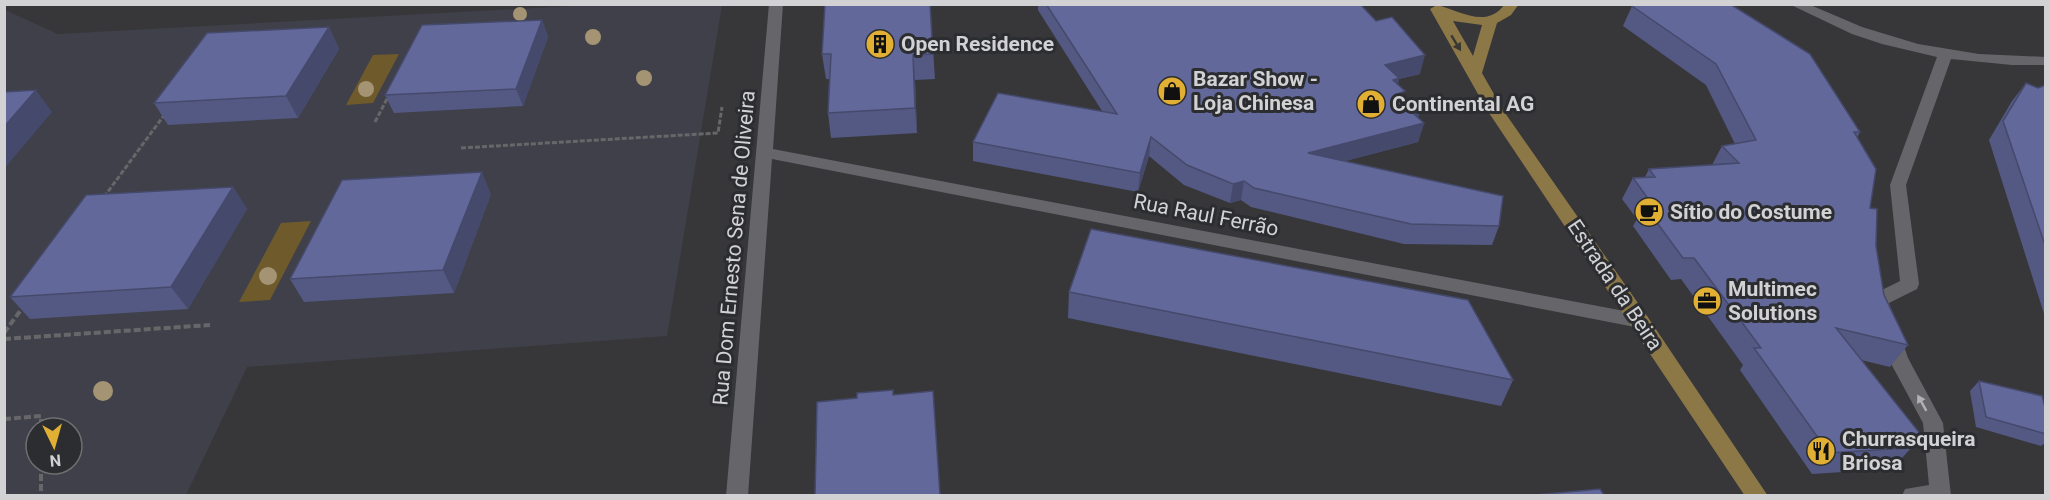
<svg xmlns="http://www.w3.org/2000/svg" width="2050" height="500" viewBox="0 0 2050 500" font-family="Roboto,sans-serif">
  <rect width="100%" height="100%" fill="#37373a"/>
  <path fill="#3f4049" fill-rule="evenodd" d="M590 5H722L667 336 247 367 186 495 5 496V10L58 34ZM36 428H72V464H36Z"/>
  <path fill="#6f5a2b" d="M399 54 373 103 346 105 373 55Z
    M311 221 270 300 239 302 281 223Z"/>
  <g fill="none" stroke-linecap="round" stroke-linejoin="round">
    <path stroke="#67676a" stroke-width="3" stroke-dasharray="5 2" stroke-linecap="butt" d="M375 122 389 95
      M461 148 718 133 722 107
      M104 197 165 114"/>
    <path stroke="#67676a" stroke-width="4" stroke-dasharray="7 3" stroke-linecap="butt" d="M4 333 23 307
      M4 339 210 325
      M4 419 41 416V428
      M41 464V496"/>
    <path fill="#66666a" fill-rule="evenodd" d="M769 4H783L773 149 1640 314 1647 316 1650 321 1647 326 1640 328 772 159 748 496H726Z
      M1789 4H1808L1862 27 1918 44 1979 54 2046 57V65H2012L1951 59 1906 185 1919 284 1917 289 1889 303 1908 358 1943 423 1951 496H1902L1905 489 1929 485 1923 423 1888 358 1870 300 1872 295 1900 281 1890 185 1937 57 1882 44 1852 34Z"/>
    <path fill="#8c7746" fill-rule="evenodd" d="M1505 4H1519L1511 15 1497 23 1482 73 1503 110 1647 316 1768 496H1745L1487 110 1430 9 1437 5C1459 10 1486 30 1505 4ZM1453 21 1482 25 1473 56Z"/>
  </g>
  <g fill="#a49473">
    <circle cx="520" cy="14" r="7"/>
    <circle cx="593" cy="37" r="8"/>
    <circle cx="644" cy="78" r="8"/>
    <circle cx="366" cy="89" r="8"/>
    <circle cx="268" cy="276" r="9"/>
    <circle cx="103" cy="391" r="10"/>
  </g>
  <path fill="#545984" d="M930 4 935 79 915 80 917 133 831 138 828 113 829 79H826L822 54Z
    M1038 4H1360L1420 74 1399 79 1398 84 1404 97 1420 112 1418 118 1424 123 1418 142 1345 161 1499 226 1492 245 1404 244 1251 207 1241 200 1230 203 1184 185 1149 156 1138 192 973 161V142L1102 111 1038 10Z
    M1632 6 1860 132 1857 138 1884 295 1908 345 1890 367 1861 360 1922 436 1902 458H1898L1888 469 1812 474 1740 370 1743 365 1681 279 1671 280 1633 226 1637 219 1622 199 1633 178 1645 177 1649 169 1712 165 1722 146 1735 144 1706 85 1623 26Z
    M542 20 548 37 523 106 394 113 385 95Z
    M329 27 339 49 298 118 168 125 154 103Z
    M2026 83 2038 88 2046 85V320L1989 140 2012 101Z
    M233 187 247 209 188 309 30 319 10 297Z
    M491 194 454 293 304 302 290 279Z
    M1069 292 1513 380 1501 406 1068 318Z
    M1979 381 2046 411V442L2041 446 1976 427 1970 391Z"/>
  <path fill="#45496b" d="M542 20 548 37 523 106 516 89Z
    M329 27 339 49 298 118 286 96Z
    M913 55 915 80 917 133 915 108Z
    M1425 55 1420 74 1399 79 1394 97 1385 65Z
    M36 90 52 112 4 169V127Z
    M1420 112 1416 125 1424 123 1418 142 1304 172 1308 153Z
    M1151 137 1149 156 1138 192 1140 173Z
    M482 172 491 194 454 293 443 270Z
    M1244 181 1241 200 1230 203 1233 184Z
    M233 187 247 209 188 309 171 287Z"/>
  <path fill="#626899" stroke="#45496b" stroke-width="1.5" d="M825 4H930L933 54 913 55 915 108 828 113 831 54H822Z
    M1046 4H1360L1376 21 1392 17 1425 55 1385 65 1399 78 1393 80 1405 91 1400 93 1420 112 1414 114 1424 123 1308 153 1503 196 1499 226 1411 224 1254 188 1244 181 1233 184 1187 165 1151 137 1140 173 973 142 998 93 1117 114Z
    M1637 4H1730L1810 54 1860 132H1854L1876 169 1870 208 1877 209 1876 246 1884 295 1908 345 1836 328 1922 436 1899 438 1907 448 1829 453 1754 348H1761L1694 258H1683L1644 205 1652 204 1633 178 1655 177 1649 169 1739 163 1722 146 1756 140 1716 64 1632 6Z
    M542 20 516 89 385 95 422 25Z
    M329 27 286 96 154 103 207 33Z
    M2026 83 2038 88 2046 85V248L2003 121Z
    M36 90 4 127V92Z
    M482 172 443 270 290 279 342 180Z
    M233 187 171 287 10 297 86 195Z
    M1091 229 1468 300 1513 380 1069 292Z
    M1979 381 2042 396 2046 411V434L1986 417Z
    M893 390V395L933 391 940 495H815L817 402 857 398V393Z
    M1600 489 1604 495H1535Z"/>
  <defs><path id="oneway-solid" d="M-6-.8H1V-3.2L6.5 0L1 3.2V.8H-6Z" transform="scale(1.5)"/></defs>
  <use fill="#3a3833" href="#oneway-solid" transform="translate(1456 43) rotate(59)"/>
  <use fill="#b2b2b4" href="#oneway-solid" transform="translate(1922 403) rotate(-119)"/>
  <defs>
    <g id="building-disc" transform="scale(1.5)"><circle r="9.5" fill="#e0af34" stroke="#2c2d30"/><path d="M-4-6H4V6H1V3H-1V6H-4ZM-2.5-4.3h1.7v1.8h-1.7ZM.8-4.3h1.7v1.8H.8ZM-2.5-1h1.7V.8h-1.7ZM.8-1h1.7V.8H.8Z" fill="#111"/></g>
    <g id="shop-disc" transform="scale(1.5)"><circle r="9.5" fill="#e0af34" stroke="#2c2d30"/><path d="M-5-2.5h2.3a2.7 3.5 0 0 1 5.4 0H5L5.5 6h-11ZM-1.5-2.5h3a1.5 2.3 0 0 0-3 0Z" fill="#111"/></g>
    <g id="cafe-disc" transform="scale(1.5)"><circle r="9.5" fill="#e0af34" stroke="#2c2d30"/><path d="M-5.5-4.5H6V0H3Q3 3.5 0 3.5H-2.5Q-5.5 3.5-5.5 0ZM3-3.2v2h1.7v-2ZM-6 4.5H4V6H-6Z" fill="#111"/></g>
    <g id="office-disc" transform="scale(1.5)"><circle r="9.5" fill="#e0af34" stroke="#2c2d30"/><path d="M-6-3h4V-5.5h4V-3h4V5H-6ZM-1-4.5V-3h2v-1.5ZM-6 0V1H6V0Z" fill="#111"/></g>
    <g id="restaurant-disc" transform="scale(1.5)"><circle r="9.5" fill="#e0af34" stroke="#2c2d30"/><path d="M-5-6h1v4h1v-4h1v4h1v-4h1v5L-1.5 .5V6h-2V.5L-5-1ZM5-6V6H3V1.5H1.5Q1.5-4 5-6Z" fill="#111"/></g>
  </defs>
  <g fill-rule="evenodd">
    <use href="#building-disc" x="880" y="44"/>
    <use href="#shop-disc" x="1172" y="91"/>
    <use href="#shop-disc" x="1371" y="104"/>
    <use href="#cafe-disc" x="1649" y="212"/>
    <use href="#office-disc" x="1707" y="301"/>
    <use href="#restaurant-disc" x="1821" y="451"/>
  </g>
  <g text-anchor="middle" stroke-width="6" stroke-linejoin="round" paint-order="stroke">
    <g font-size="21" font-weight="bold" fill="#d2d2d4" stroke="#2c2d30" text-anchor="start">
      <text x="901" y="51">Open Residence</text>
      <text x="1193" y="86">Bazar Show -<tspan x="1193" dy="24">Loja Chinesa</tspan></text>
      <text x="1392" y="111">Continental AG</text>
      <text x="1670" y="219">Sítio do Costume</text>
      <text x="1728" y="296">Multimec<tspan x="1728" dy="24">Solutions</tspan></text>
      <text x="1842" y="446">Churrasqueira<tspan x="1842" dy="24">Briosa</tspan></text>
    </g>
    <g font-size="21" fill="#d2d2d4" stroke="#2c2d30">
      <text transform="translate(1206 215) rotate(11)" y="7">Rua Raul Ferrão</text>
      <text transform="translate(734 248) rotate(-85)" y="7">Rua Dom Ernesto Sena de Oliveira</text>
      <text transform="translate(1615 285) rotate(56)" y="7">Estrada da Beira</text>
    </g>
  </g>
  <rect width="2050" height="500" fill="none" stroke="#d2d2d4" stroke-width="12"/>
  <g transform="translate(54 446) rotate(175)"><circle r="28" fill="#2c2d30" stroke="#6e6f72" stroke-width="1.5"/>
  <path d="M0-4.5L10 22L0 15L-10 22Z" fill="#e0af34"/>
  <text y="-9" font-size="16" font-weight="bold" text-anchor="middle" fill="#d2d2d4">N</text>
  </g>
</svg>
